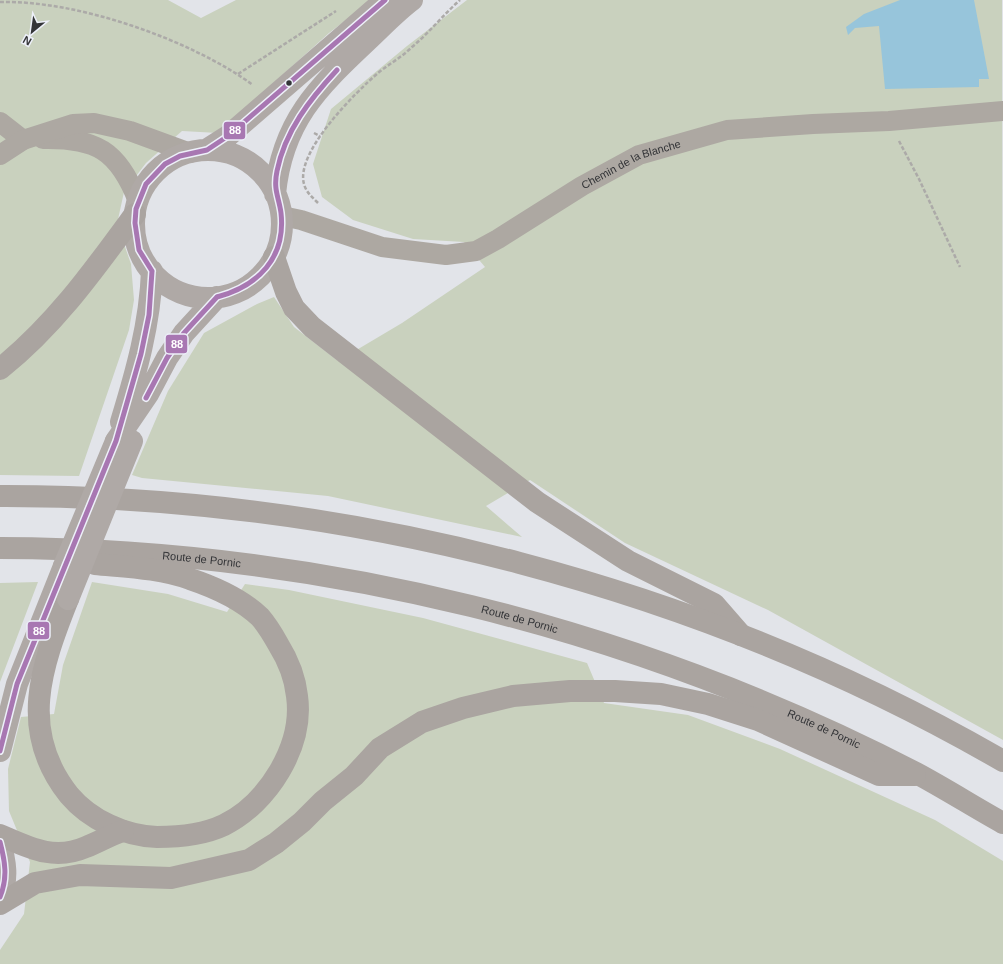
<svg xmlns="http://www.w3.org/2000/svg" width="1003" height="964" viewBox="0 0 1003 964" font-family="Arial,sans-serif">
  <rect width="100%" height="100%" fill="#e2e4e9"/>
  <path fill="#c9d1be" d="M0 0H168L201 18 236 0H372L329 33 218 133 182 131 146 163 124 192 117 224 131 264 134 300 129 330 79 476 0 475Z
    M467 0H1002L1003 740 768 610 625 543 530 480 486 506 522 537 328 496 142 478 132 475 168 391 204 333 257 304 274 297 294 327 338 361 402 323 485 267 464 242 413 239 353 220 322 197 313 164 331 109 407 46Z
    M38 582 0 682V583Z
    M92 582 168 594 227 612 245 584 289 590 423 618 587 663 604 703 688 715 780 749 935 820 1003 861V964H0V950L24 914 30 862 9 811 8 769 21 717 54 714 63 665Z"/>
  <path fill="#97c5db" d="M900 0H974L989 79H979V87L885 89 879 26 855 28 848 35 846 27 864 14Z"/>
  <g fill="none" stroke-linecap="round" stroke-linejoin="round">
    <path stroke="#acaaa8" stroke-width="2.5" stroke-dasharray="4 2" stroke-linecap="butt" d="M0 2C78 0 191 40 253 85
      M238 74 336 11
      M314 133 320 136
      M899 141 919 179 960 267
      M318 203C312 197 306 192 304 184 295 152 356 92 378 73 389 64 402 57 412 47 429 33 443 15 460 0"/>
    <g stroke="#ada8a2" stroke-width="20">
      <path d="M0 122 23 140"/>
      <path d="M43 139C96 138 118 150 138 201"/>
      <path d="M0 155 23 140 73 124 94 123 130 131 190 153"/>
      <path id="s1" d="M282 216 301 220 382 247 446 255 476 251 498 239 582 186 639 155 727 130 813 124 889 121 1003 111"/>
    </g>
    <path stroke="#afa9a6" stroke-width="22" d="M206 150 228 136 385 0
      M134 224a74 74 0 1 1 148 0a74 74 0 1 1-148 0Z
      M275 194C282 122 317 88 367 41 382 27 396 12 412 0
      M121 422C136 373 150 324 152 271
      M116 441 148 394 167 358 184 333 217 297
      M0 751 17 684 64 566
      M0 842C5 860 9 879 0 897"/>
    <g stroke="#aaa4a0" stroke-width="22">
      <path d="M274 257 286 292 294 308 312 327 537 502 628 561 714 604 741 635"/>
      <path d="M0 369C55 325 94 270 135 214"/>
      <path d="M0 496C348 495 702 587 1003 761"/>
      <path id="s2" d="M0 548C318 549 634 627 916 773 946 789 974 807 1003 823"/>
      <path d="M68 599C41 667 18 731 69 795 90 820 125 836 157 837 180 837 203 835 224 825 268 803 304 746 297 696 295 677 288 660 278 644 273 635 267 625 260 617 241 599 214 587 190 579 160 568 126 567 95 564"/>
      <path d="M0 835C30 848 54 861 86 847 99 842 110 835 123 831"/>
      <path d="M0 904 35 883 80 875 171 878 249 860 276 843 302 822 323 801 354 776 380 748 422 722 463 708 513 696 570 691H615L661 694 708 704 758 720 879 775H915"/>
    </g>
    <path stroke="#afa9a6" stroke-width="22" d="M64 566 116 441
      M68 599 132 441"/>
    <g stroke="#edf0f9" stroke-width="8">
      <path id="bus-1" d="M152 271 139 250 135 223 136 209 146 184 165 164 180 156 207 150 228 136 385 0
        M217 297C258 286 286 258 281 213 279 197 273 190 277 171 285 131 310 99 337 70
        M146 398 167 358 184 333 217 297
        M0 751 17 684 116 441 141 354 149 315 152 271
        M0 842C5 861 8 878 0 897"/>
    </g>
    <use href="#bus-1" stroke="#a877b2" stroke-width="5"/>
  </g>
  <circle fill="#333437" stroke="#edf0f9" stroke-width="1.5" cx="289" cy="83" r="3.5"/>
  <g text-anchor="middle" stroke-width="4" stroke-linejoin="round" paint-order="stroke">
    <g font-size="11" fill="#333437" stroke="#edf0f9">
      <text dy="4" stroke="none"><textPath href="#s1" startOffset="378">Chemin de la Blanche</textPath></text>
      <text dy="4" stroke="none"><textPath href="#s2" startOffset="202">Route de Pornic</textPath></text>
      <text dy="4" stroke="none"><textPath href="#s2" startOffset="526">Route de Pornic</textPath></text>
      <text dy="4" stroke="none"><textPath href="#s2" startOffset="850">Route de Pornic</textPath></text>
    </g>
  </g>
  <g stroke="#edf0f9" stroke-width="1.5">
    <rect x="223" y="121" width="23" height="19" rx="4" fill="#a877b2"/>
    <rect x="165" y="334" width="23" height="20" rx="4" fill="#a877b2"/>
    <rect x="27" y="621" width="23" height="19" rx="4" fill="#a877b2"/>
  </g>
  <g font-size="11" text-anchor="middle" font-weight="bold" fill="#fff">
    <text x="235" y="134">88</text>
    <text x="177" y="348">88</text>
    <text x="39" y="635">88</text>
  </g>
  <g transform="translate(32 32) rotate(209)" stroke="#edf0f9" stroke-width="3" paint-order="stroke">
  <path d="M0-3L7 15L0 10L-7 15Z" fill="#333437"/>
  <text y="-6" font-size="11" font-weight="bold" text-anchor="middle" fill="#333437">N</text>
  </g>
</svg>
